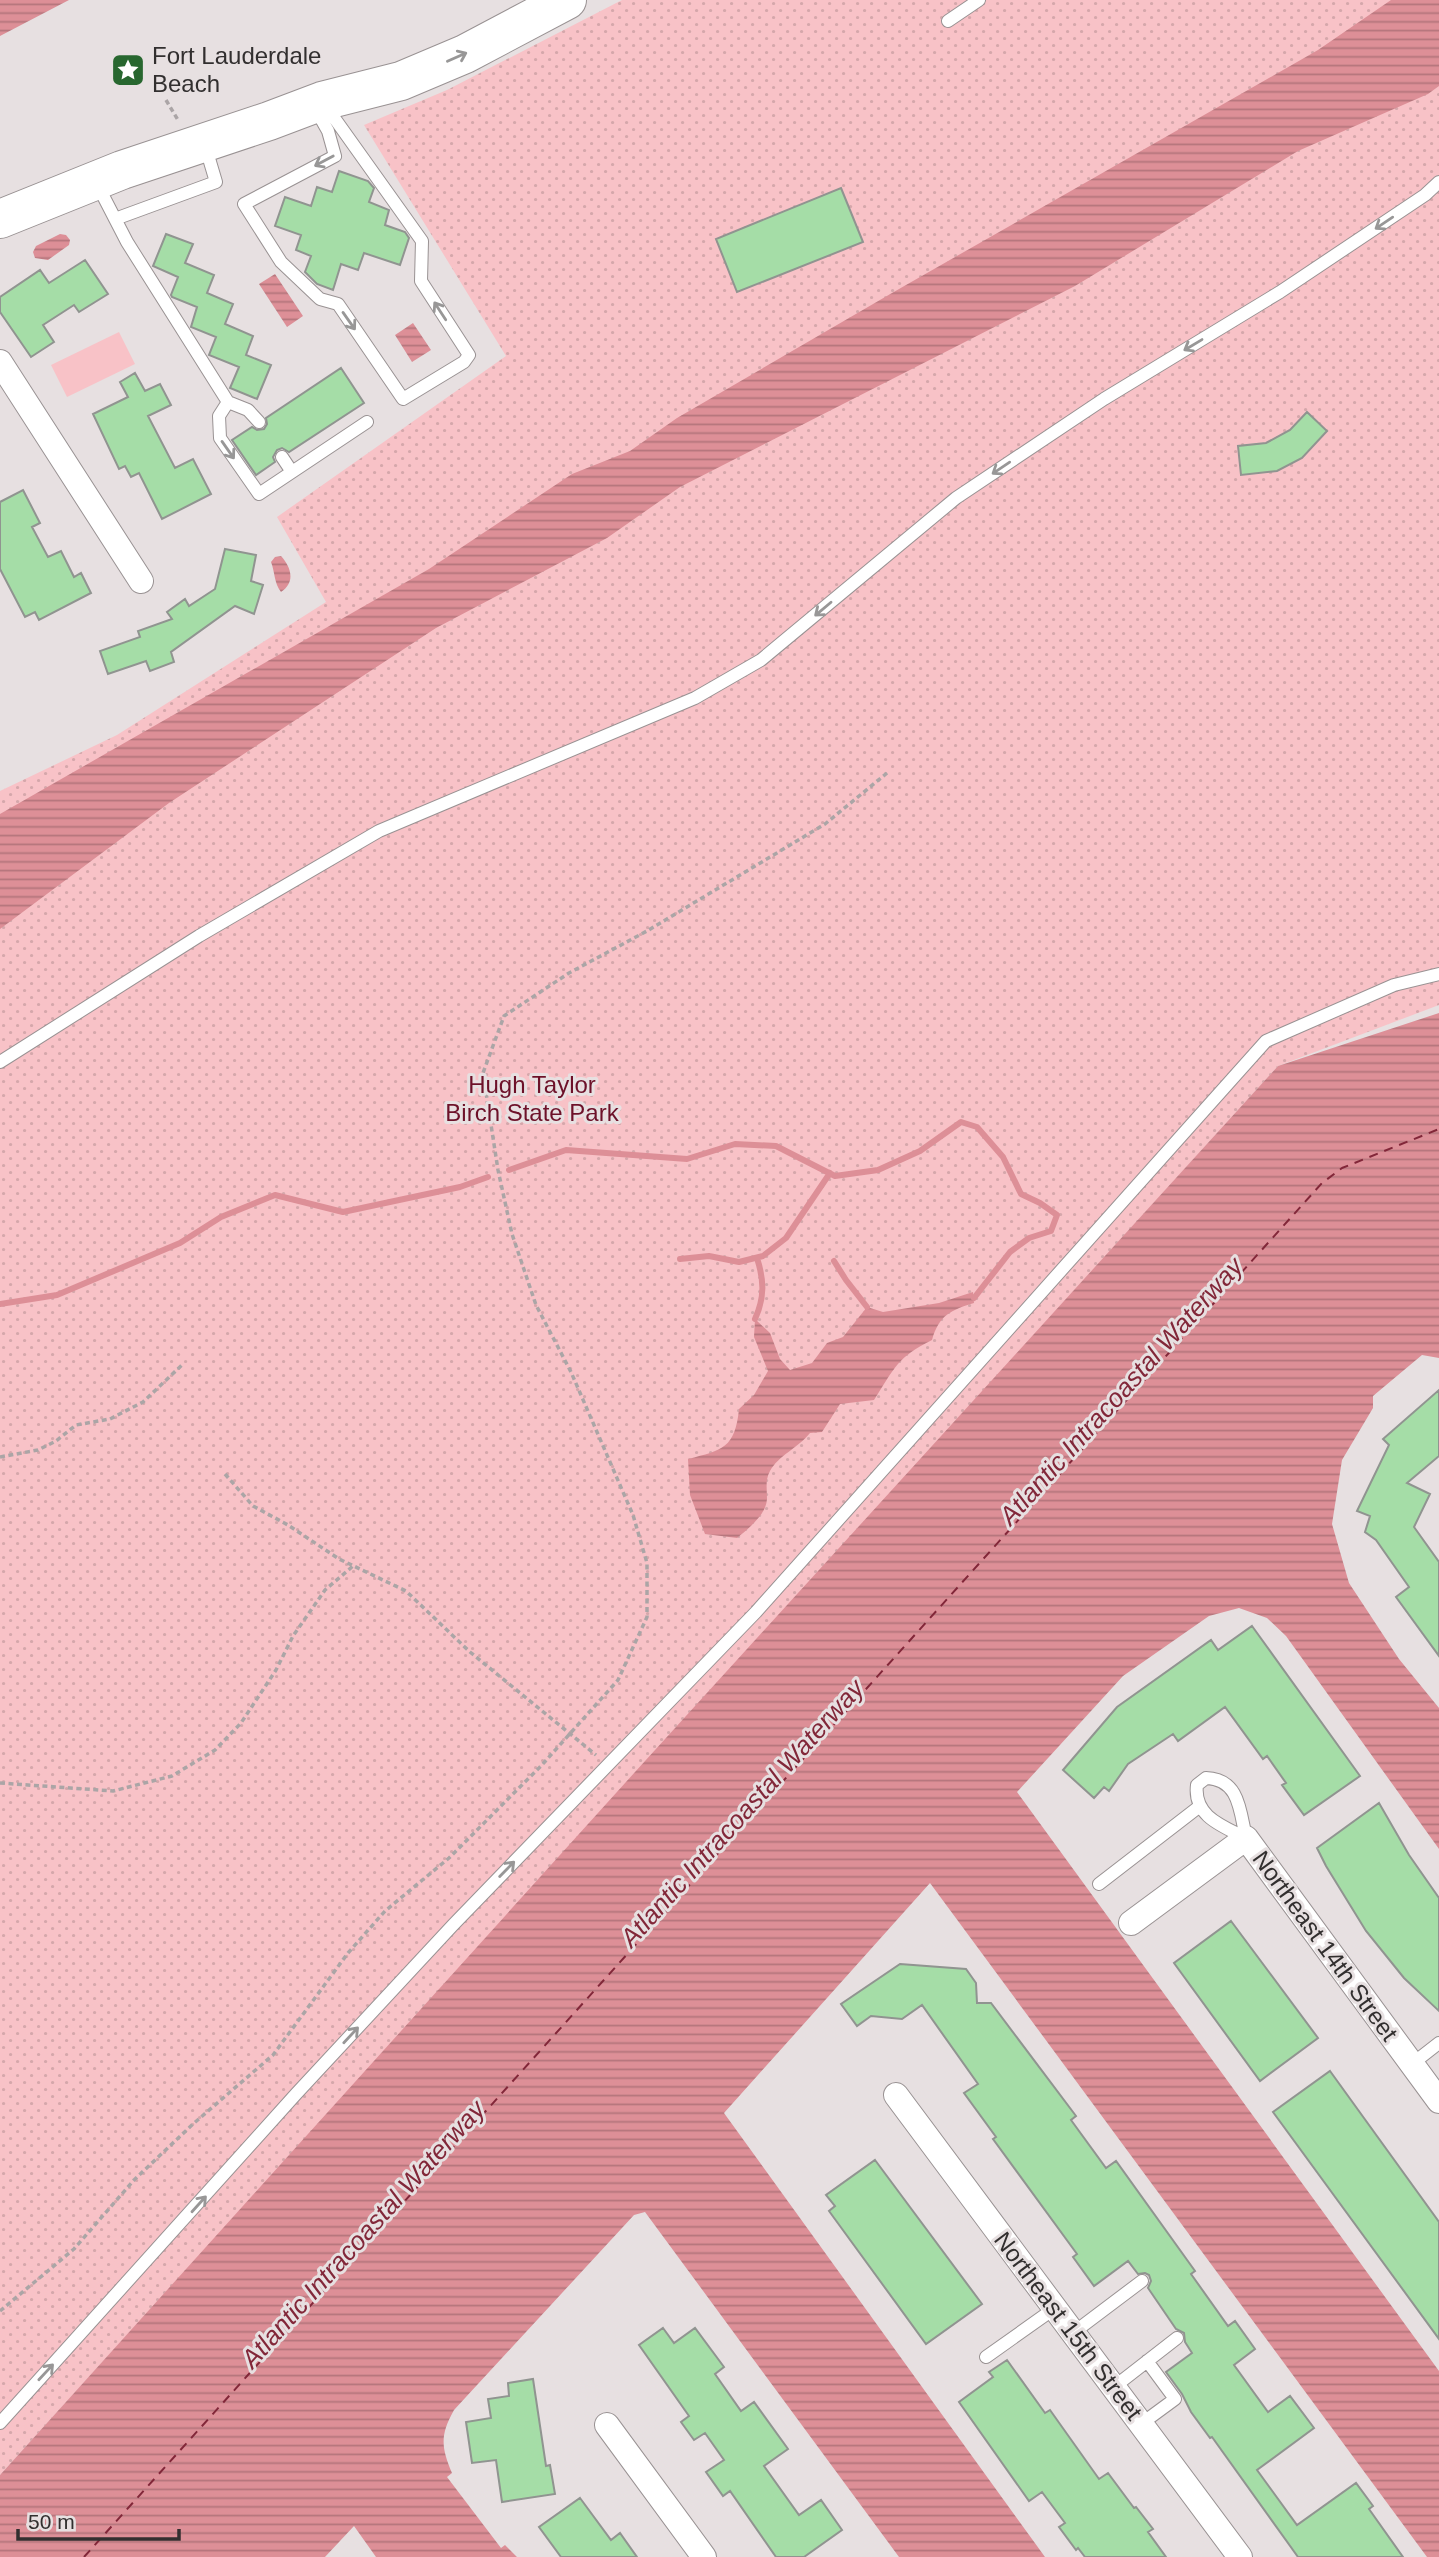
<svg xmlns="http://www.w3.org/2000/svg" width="1439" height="2557" viewBox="0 0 1439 2557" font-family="Arial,sans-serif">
  <defs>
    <pattern id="grass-dots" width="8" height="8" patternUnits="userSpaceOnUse" patternTransform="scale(1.75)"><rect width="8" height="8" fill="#f8c2c7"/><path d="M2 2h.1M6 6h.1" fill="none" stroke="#d5a7ab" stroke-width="1.8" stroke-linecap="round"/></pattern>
    <pattern id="water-rules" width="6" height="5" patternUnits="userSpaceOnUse" patternTransform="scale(1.75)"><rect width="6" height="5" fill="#dd8f97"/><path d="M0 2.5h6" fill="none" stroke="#b4757c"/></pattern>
  </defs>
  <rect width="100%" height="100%" fill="#e7e0e1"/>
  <path fill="url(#grass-dots)" d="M622 0H1439V1005L1278 1066 0 2475V791L117 735 326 602 277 517 506 356 364 125 447 90Z"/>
  <path fill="#f8c2c7" d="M119 332 135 364 67 397 51 365Z"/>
  <path fill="url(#water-rules)" d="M0 0H69L0 36Z
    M1391 0H1439V86L1428 94 1298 151 1075 286 680 487 607 538 436 628 169 803 0 929V814L429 569 572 474 630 451 677 418 892 293 1318 50Z
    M60 234 66 235 70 240 69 245 48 260 35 258 33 252 36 246Z
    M275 274 303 316 287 327 259 284Z
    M413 323 431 350 412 362 395 335Z
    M281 556C291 567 296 582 281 592 274 583 275 572 271 562L275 557Z
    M1439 1013V1358L1422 1355 1373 1396V1408L1342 1460 1332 1524 1349 1583 1399 1659 1439 1708V1849L1286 1636 1267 1618 1239 1608 1209 1616 1123 1676 1017 1792 1439 2371V2557H1427L930 1883 724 2113 1045 2557H899L645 2212 634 2215 454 2410C440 2435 441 2447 452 2473L447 2477 501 2548 505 2545 517 2557H376L354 2526 325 2557H0V2475L635 1772 1278 1066Z
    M973 1292 974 1303C951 1310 939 1315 932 1340 897 1357 894 1369 874 1400L840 1404 822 1432 810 1433C799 1447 778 1456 770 1471 765 1480 767 1489 767 1499 766 1515 749 1528 737 1538L705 1534 690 1495 688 1459C723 1450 735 1448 739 1409L754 1395 768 1371 754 1337 755 1319 770 1333 780 1359 790 1370 812 1363 827 1343 843 1337 867 1307 883 1312 939 1303Z"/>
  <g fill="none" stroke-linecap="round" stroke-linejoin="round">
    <path stroke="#dd8f97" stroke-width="6" d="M509 1170 566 1150 687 1159 735 1144 776 1146 835 1176 878 1170 920 1151 961 1122 977 1127 1003 1157 1021 1194 1040 1203 1057 1215 1051 1231 1029 1238 1010 1252 974 1298
      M680 1259 709 1256 739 1262 763 1256 786 1238 830 1173
      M834 1261 846 1280 867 1307
      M0 1304 57 1295 180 1243 221 1217 275 1195 343 1212 460 1187 488 1177
      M755 1319C765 1297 764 1280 757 1258"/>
    <path stroke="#822739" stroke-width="2" stroke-dasharray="9 7" stroke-linecap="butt" d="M84 2557 1322 1183 1342 1168 1439 1129"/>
  </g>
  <path fill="#a5dda7" stroke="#909490" stroke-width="2" d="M339 171 368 181 374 188 369 202 389 210 385 225 405 232 409 238 400 265 364 253 358 270 341 264 333 290 317 284 305 272 311 256 296 250 301 235 275 226 285 197 311 206 317 187 332 192Z
    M841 188 863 242 737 292 716 239Z
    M166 234 193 244 185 263 214 275 207 293 233 304 225 324 253 336 246 355 271 365 257 399 230 388 239 367 209 355 216 337 191 327 197 307 172 297 171 295 178 277 153 266Z
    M85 260 108 294 79 312 74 305 43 325 54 342 31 357 0 312V297L40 270 49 283Z
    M341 368 364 403 289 452 282 448 277 450 273 457 275 462 256 475 232 440 252 427 257 430 264 429 267 424 266 418Z
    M135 373 145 391 160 384 171 405 148 416 175 468 193 459 211 494 162 519 139 473 131 477 125 466 119 469 93 414 128 397 120 382Z
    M1307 412 1327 431 1302 458 1277 471 1241 475 1238 446 1266 443 1290 430Z
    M23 490 40 523 32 527 48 557 61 551 74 577 81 573 91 593 39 620 35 612 25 617 0 569V502Z
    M225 549 256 555 251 581 263 585 254 614 235 606 171 652 174 662 150 671 146 661 108 674 100 651 140 637 138 631 172 619 167 612 185 599 189 606 215 589Z
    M1439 1390V1456L1407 1483 1430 1494 1414 1527 1439 1562V1656L1396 1597 1409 1587 1376 1540 1365 1532 1370 1516 1357 1511 1389 1445 1383 1439Z
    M1252 1626 1360 1776 1304 1815 1282 1785 1286 1783 1267 1756 1263 1759 1225 1707 1178 1741 1173 1734 1128 1764 1109 1791 1104 1787 1094 1798 1063 1770 1117 1707 1211 1640 1218 1650Z
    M1379 1803 1409 1855 1439 1898V2011L1404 1978 1366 1931 1326 1866 1317 1848Z
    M1231 1921 1318 2038 1260 2081 1174 1963Z
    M900 1964 966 1969 976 1983 977 2003H991L1076 2116 1071 2120 1106 2168 1116 2161 1195 2271 1191 2274 1228 2326 1235 2321 1255 2349 1234 2365 1268 2412 1290 2396 1314 2428 1257 2470 1297 2525 1356 2483 1373 2506 1369 2509 1403 2557H1298L1212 2437 1210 2438 1191 2412 1182 2394 1166 2372 1192 2353 1185 2342 1184 2333 1176 2329 1148 2288 1151 2281 1149 2275 1145 2273 1138 2274 1128 2261 1094 2286 1073 2257 1077 2254 993 2139 996 2137 964 2093 978 2084 922 2005 902 2019 871 2016 857 2026 841 2004Z
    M1330 2071 1439 2222V2339L1273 2112Z
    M875 2160 982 2304 926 2344 829 2211 835 2206 826 2195Z
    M663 2328 674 2343 695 2328 724 2367 715 2374 741 2411 754 2402 788 2449 764 2466 799 2515 821 2500 842 2530 804 2557H776L730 2491 723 2496 706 2472 724 2460 705 2433 694 2440 681 2422 689 2416 639 2345Z
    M1007 2360 1045 2413 1050 2410 1099 2479 1108 2473 1134 2508 1136 2507 1153 2529 1148 2532 1166 2557H1085L1078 2548 1076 2550 1059 2527 1065 2523 1042 2492 1029 2501 959 2402 993 2377 989 2372Z
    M533 2379 546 2466 550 2465 555 2494 502 2502 496 2460 472 2463 466 2422 491 2418 488 2399 509 2396 508 2383Z
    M580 2498 611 2540 620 2533 637 2557H561L539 2527Z"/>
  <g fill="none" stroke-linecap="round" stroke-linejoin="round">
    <g stroke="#999293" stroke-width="14">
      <path id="service" d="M948 21 979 0
        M315 108 328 131 335 156 244 204 281 262 320 299 338 304 403 399 464 362 469 355 421 281 422 241 325 105
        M97 184 127 242 228 402 248 410 259 422
        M115 219 216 182 205 145
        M228 402 219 416 220 438 259 494 367 422
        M282 457 292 472
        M0 1062 199 936 379 831 695 698 761 660 956 498 1104 399 1280 292 1425 195 1439 182
        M1206 1778C1240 1779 1240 1812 1246 1838 1222 1826 1193 1816 1197 1785Z
        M1099 1884 1200 1806
        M1412 2064 1439 2043
        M1073 2333 1142 2281
        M986 2357 1055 2308
        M1114 2387 1177 2338
        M0 2423 296 2094 453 1925 756 1612 1266 1041 1394 985 1439 974
        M1141 2424 1175 2399 1147 2361"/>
    </g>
    <g stroke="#999293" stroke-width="26">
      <path id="minor" d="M0 362 141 581
        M1131 1923 1246 1838 1439 2101
        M896 2095 1240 2557
        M607 2425 704 2557"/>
    </g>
    <g stroke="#999293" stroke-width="40">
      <path id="primary" d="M0 219 122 170 269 121 322 101 401 81 465 54 567 0"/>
    </g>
    <path stroke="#aba5a6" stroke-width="3.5" stroke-dasharray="5 3.5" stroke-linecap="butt" d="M166 100 178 120
      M0 1457 38 1450 56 1441 76 1425 110 1419 143 1402 183 1364
      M225 1474 253 1506 288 1525 339 1559 406 1591 470 1652 596 1755
      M0 1783 113 1791 172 1776 215 1750 241 1723 276 1670 293 1636 325 1590 353 1566
      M0 2311 74 2249 134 2180 193 2124 273 2055 348 1953 385 1911 449 1858 541 1766 618 1680 647 1617V1563L633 1515 571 1372 536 1305 512 1234 498 1170 483 1073 504 1016 569 973 647 931 825 824 887 773"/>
    <use href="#service" stroke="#fff" stroke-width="12"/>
    <use href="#minor" stroke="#fff" stroke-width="24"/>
    <use href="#primary" stroke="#fff" stroke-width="38"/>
  </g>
  <defs><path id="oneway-shaft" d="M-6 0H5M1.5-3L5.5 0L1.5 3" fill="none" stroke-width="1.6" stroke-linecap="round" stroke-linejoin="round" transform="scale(1.75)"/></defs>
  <g stroke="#989797">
    <use href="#oneway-shaft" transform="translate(457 57) rotate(-24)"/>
    <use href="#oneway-shaft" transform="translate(324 161) rotate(152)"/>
    <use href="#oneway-shaft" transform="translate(1384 223) rotate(146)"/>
    <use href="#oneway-shaft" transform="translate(440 311) rotate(-123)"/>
    <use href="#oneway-shaft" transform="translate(349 321) rotate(55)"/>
    <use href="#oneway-shaft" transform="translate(1193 345) rotate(149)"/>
    <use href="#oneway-shaft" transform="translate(228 450) rotate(55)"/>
    <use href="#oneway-shaft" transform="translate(1001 468) rotate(146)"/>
    <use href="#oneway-shaft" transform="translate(823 609) rotate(140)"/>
    <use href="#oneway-shaft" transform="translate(507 1869) rotate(-46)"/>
    <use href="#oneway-shaft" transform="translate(351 2035) rotate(-47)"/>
    <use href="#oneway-shaft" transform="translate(199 2204) rotate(-48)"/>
    <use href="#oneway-shaft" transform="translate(46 2372) rotate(-47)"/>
  </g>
  <defs>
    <g id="sight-square" transform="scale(1.75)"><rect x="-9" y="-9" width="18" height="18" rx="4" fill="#28672f" stroke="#e7e0e1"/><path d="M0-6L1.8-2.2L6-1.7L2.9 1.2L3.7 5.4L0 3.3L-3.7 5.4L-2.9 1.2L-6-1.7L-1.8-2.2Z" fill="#fff"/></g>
  </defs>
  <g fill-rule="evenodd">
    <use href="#sight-square" x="128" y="70"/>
  </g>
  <g text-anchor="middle" stroke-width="6" stroke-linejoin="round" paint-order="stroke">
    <g font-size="24" fill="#322f2f" stroke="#e7e0e1" text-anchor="start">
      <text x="152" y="64">Fort Lauderdale<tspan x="152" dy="28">Beach</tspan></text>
    </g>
    <g font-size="24" fill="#6d1129" stroke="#e7e0e1">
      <text x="532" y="1093">Hugh Taylor<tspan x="532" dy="28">Birch State Park</tspan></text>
    </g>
    <g font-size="24" fill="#322f2f" stroke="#e7e0e1">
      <text transform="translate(1325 1946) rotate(54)" y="8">Northeast 14th Street</text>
      <text transform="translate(1068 2326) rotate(53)" y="8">Northeast 15th Street</text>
    </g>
    <g font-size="26" font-style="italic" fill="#822739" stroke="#e7e0e1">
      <text transform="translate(1121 1391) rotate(-48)" y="9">Atlantic Intracoastal Waterway</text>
      <text transform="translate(742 1813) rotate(-48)" y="9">Atlantic Intracoastal Waterway</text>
      <text transform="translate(363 2234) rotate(-48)" y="9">Atlantic Intracoastal Waterway</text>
    </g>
  </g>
  <path d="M18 2529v10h161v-10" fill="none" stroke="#322f2f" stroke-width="3.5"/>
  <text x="28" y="2529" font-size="21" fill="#322f2f" stroke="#e7e0e1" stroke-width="5" paint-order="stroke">50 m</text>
</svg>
